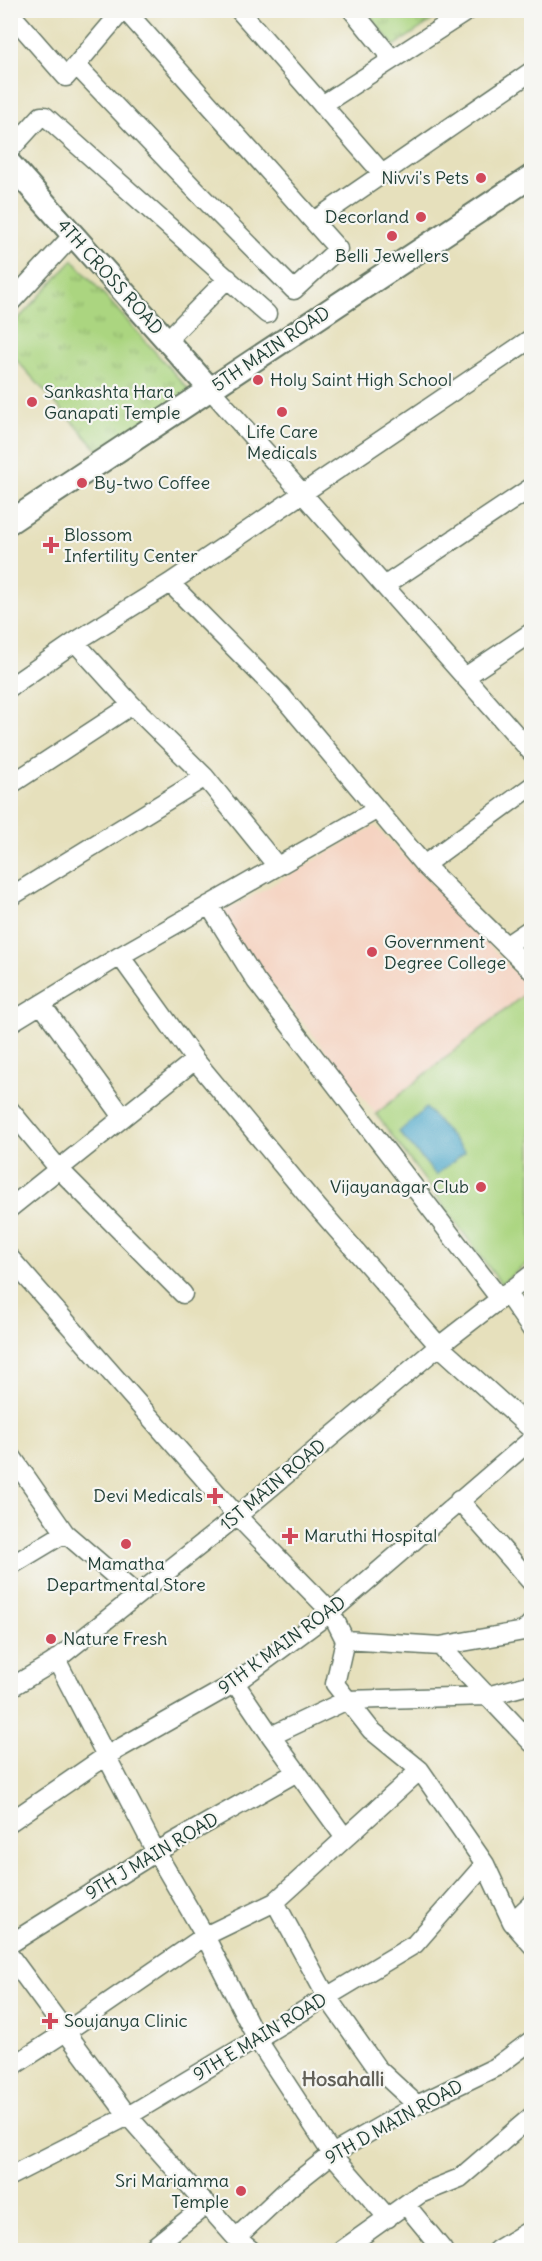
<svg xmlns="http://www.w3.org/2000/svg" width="542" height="2261" viewBox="0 0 542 2261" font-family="Delius,sans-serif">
  <defs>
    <pattern id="park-tufts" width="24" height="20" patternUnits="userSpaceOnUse" patternTransform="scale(1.5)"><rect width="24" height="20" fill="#abd580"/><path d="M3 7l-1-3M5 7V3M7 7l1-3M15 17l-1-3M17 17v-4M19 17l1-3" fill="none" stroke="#8bae6a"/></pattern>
  </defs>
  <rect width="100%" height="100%" fill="#f6f6f2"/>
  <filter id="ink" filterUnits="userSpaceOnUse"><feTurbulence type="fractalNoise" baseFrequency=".0167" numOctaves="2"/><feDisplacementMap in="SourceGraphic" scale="12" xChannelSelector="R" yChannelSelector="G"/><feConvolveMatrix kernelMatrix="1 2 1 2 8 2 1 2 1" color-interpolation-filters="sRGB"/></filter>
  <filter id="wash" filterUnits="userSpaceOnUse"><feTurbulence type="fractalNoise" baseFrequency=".008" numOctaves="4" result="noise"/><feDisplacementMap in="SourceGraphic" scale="24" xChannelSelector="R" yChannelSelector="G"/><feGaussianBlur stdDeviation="1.35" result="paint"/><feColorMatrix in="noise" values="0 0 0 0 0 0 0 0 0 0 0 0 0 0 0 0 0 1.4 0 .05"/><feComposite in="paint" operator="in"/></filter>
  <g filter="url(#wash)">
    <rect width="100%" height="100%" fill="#e6e0bc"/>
    <path fill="#f5d3c1" d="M375 826 531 989 376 1114 218 916Z"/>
    <path fill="url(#park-tufts)" stroke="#65895a" stroke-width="1.5" d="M366 11H446L394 46Z
      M73 260 190 391 98 450 11 354V327Z"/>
    <path fill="#abd580" stroke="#65895a" stroke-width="1.5" d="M531 989V1260L501 1284 376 1114Z"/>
    <path fill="#4aa6c9" stroke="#34727e" stroke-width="1.5" d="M426 1108 465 1152 436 1175 399 1132Z"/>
  </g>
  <g filter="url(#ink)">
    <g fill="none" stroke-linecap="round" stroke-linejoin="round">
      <g stroke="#657664" stroke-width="21">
        <path id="minor" d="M239 10 382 173
          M352 10 392 59
          M10 13 66 77 123 10
          M76 65 203 198 294 290 338 249 125 10
          M322 105 469 10
          M10 150 41 116H45L267 314
          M314 221 532 71
          M10 303 73 235
          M167 340 228 278
          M210 389 532 753
          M170 583 281 695 424 865 532 971
          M384 586 532 487
          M75 642 132 705 205 777 277 866
          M465 677 532 632
          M10 687 75 642 170 583 532 338
          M10 785 132 705
          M424 865 532 786
          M10 897 205 777
          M209 905 256 981 500 1299
          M507 945 532 928
          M120 956 195 1060 312 1201 439 1346 532 1430
          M41 1004 123 1117
          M10 1023 120 956 376 810
          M10 1110 59 1169 183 1294
          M10 1208 195 1060
          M10 1258 237 1516 331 1612 345 1640 440 1646 524 1631 532 1622
          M507 1294 532 1330
          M10 1454 65 1533 136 1594
          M459 1500 532 1583
          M10 1566 65 1533
          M345 1640 335 1684 371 1730 420 1770 485 1864 512 1922 532 1945
          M440 1646 532 1743
          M56 1659 156 1852 205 1936 257 2039 332 2154 388 2218
          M235 1683 271 1736 345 1838
          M10 1688 52 1663 237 1516 439 1346 532 1274
          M271 1736 347 1700 487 1696 532 1684
          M10 1822 106 1756 235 1683 331 1612 532 1439
          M275 1902 327 1997 377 2068 417 2105
          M512 1922 532 1903
          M10 1944 156 1852 297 1772
          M10 1956 128 2116 236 2238 251 2250
          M10 2068 67 2031 205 1936 275 1902 420 1770
          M10 2176 128 2116 415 1944 485 1864
          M406 2205 443 2250
          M236 2238 289 2188 332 2154 417 2105 496 2067 532 2040
          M150 2250 207 2204
          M342 2250 420 2194 460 2178 532 2116
          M497 2250 532 2229"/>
      </g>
      <g stroke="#657664" stroke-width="26">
        <path id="major" d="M10 164 210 389
          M10 522 532 176"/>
      </g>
      <use href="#minor" stroke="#fff" stroke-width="18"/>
      <use href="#major" stroke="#fff" stroke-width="22"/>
    </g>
  </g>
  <g fill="#d1495b" stroke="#f6f6f2" stroke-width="2">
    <circle cx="481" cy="178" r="6"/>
    <circle cx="421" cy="217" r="6"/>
    <circle cx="392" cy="236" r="6"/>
    <circle cx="258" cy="380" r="6"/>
    <circle cx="32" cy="402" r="6"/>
    <circle cx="282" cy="412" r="6"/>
    <circle cx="82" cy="483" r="6"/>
    <path d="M48 536h6v6h6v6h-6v6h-6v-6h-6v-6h6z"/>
    <circle cx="372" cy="952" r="6"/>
    <circle cx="481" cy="1187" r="6"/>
    <path d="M212 1487h6v6h6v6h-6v6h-6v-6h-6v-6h6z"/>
    <path d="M287 1527h6v6h6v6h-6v6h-6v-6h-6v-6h6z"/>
    <circle cx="126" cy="1544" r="6"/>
    <circle cx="51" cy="1639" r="6"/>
    <path d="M47 2012h6v6h6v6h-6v6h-6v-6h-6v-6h6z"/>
    <circle cx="241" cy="2191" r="6"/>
  </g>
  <g text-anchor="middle" stroke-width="4.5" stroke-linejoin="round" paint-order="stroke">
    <g font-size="18" fill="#1f3d34" stroke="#f6f6f2" text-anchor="start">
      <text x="469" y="184" text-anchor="end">Nivvi's Pets</text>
      <text x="409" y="223" text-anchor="end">Decorland</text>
      <text x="392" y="262" text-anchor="middle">Belli Jewellers</text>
      <text x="270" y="386">Holy Saint High School</text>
      <text x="44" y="398">Sankashta Hara<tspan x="44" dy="21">Ganapati Temple</tspan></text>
      <text x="282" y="438" text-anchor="middle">Life Care<tspan x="282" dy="21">Medicals</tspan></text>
      <text x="94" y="489">By-two Coffee</text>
      <text x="64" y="541">Blossom<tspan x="64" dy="21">Infertility Center</tspan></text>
      <text x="384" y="948">Government<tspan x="384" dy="21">Degree College</tspan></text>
      <text x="469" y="1193" text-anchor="end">Vijayanagar Club</text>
      <text x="203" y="1502" text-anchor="end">Devi Medicals</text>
      <text x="304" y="1542">Maruthi Hospital</text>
      <text x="126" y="1570" text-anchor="middle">Mamatha<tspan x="126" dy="21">Departmental Store</tspan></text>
      <text x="63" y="1645">Nature Fresh</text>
      <text x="64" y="2027">Soujanya Clinic</text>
      <text x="229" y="2187" text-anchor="end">Sri Mariamma<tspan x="229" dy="21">Temple</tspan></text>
    </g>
    <g font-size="18" fill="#1f3d34" stroke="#f6f6f2">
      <text transform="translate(110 277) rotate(48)" y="6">4TH CROSS ROAD</text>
      <text transform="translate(271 349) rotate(-34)" y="6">5TH MAIN ROAD</text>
      <text transform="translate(273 1485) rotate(-40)" y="6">1ST MAIN ROAD</text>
      <text transform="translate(282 1645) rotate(-36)" y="6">9TH K MAIN ROAD</text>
      <text transform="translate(152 1856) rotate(-31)" y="6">9TH J MAIN ROAD</text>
      <text transform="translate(260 2037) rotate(-31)" y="6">9TH E MAIN ROAD</text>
      <text transform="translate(394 2122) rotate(-29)" y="6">9TH D MAIN ROAD</text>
    </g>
    <g font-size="20" font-weight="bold" fill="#626058" stroke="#f6f6f2">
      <text x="343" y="2086">Hosahalli</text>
    </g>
  </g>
  <rect width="542" height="2261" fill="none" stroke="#f6f6f2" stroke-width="36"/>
</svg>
